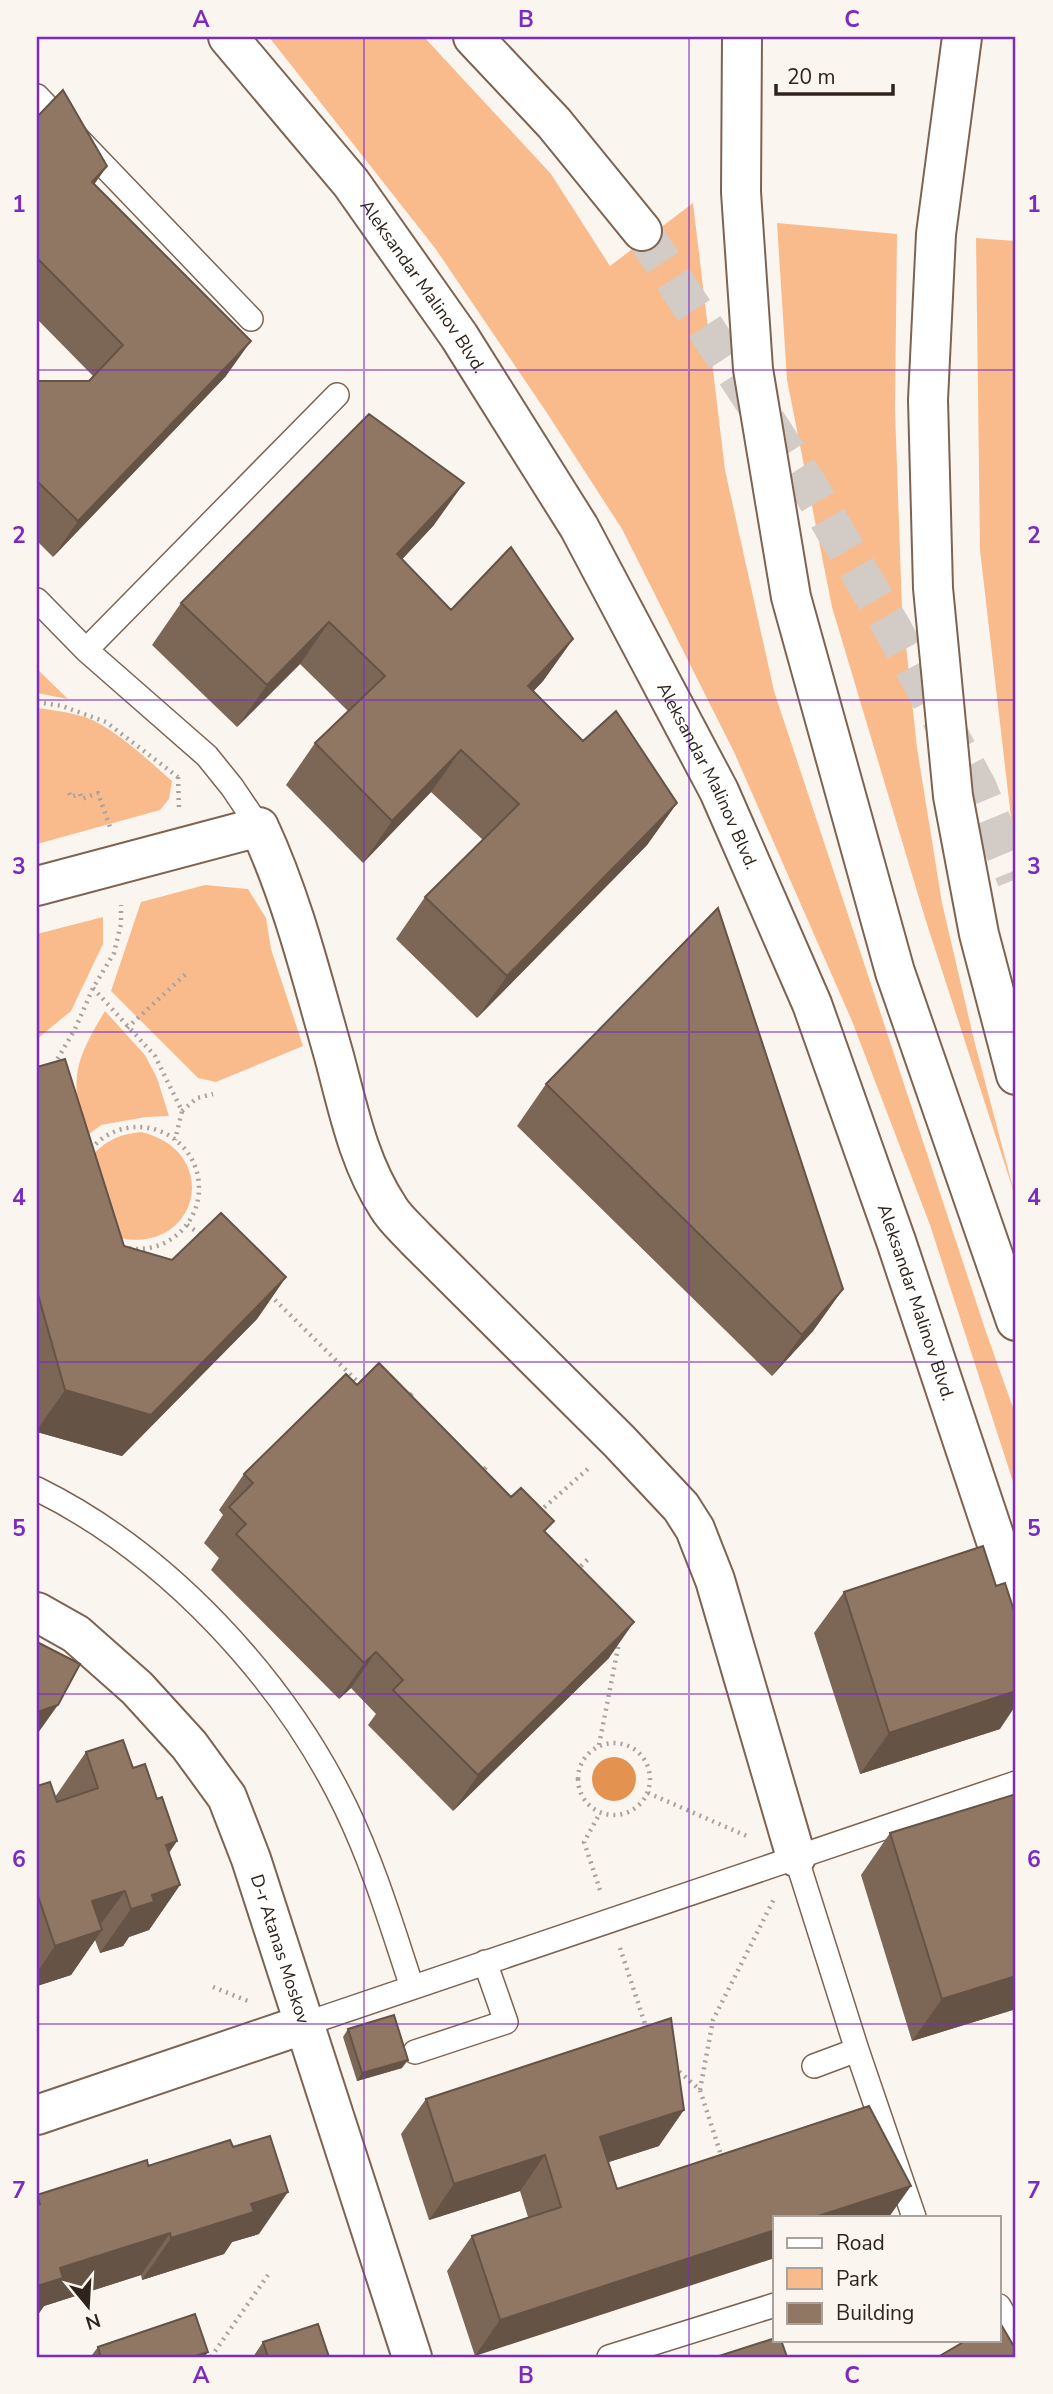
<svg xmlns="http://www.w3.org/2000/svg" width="1053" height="2394" viewBox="0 0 1053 2394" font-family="'Nunito Sans',sans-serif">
  <rect width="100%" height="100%" fill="#fbf5f0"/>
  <path fill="#f9bb8c" d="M269 37H424L551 174 610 266 693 203 725 470 774 691 986 1332 1016 1416V1491L930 1225 852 1021 734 752 622 529 545 410 435 248Z
    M777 223 897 234 895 410 902 608 917 748 942 903 974 1040 1016 1199 925 918 832 607 787 380Z
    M976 238 1016 241V846L1014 844 980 550Z
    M37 669 68 699 37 693Z
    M37 708C57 711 82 713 100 724 126 739 149 761 172 781L169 799 160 810 37 844Z
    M205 885 248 889 266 918 271 949 303 1046 216 1082 198 1078 111 991 141 902Z
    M103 917V944L71 1011 37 1039V934Z
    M105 1011 145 1055 157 1078 169 1116 146 1117 101 1125 84 1138C71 1077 73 1064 105 1011Z
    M141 1132C223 1151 199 1255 119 1238L94 1153C109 1139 121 1134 141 1132Z"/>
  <path fill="#e3934f" d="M592 1779a22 22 0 1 1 44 0a22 22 0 1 1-44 0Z"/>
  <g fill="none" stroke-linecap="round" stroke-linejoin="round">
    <path stroke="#d2cbc6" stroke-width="38" stroke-dasharray="38 19" stroke-linecap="butt" d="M642 231 807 483 894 631 978 788 1016 879"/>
    <g stroke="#7d6452" stroke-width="26">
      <path id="lane" d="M37 96 251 319
        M37 600 86 650 207 756 232 787 259 827
        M86 650 337 395
        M37 1489C167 1553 283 1678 346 1808 374 1866 392 1927 412 1987
        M796 1857 857 2050 914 2217
        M305 2024 1016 1783
        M415 2052 506 2022 485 1962
        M814 2066 857 2050
        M999 2306 1016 2335
        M609 2357 775 2305"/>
    </g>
    <g stroke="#7d6452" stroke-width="42">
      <g id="street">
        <path id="s1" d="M228 37 351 183 459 336 579 527 719 791 812 1004 896 1241 1016 1601"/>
        <path d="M473 37 554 123 642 231"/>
        <path d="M37 886 259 827C293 900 312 979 334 1056 348 1108 358 1161 388 1207 395 1219 407 1229 416 1239L619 1441 681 1507 695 1529 715 1580 796 1857"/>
        <path d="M37 2115 305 2024"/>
      </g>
    </g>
    <g stroke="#7d6452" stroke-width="42">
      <g id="secondary">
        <path id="s2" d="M37 1612 76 1634 137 1688 189 1745 227 1797 251 1859 412 2357"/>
      </g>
    </g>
    <g stroke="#7d6452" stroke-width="42">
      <path id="primary" d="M742 37 741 192 753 369 791 597 895 972 1016 1321
        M962 37 936 234 928 400 933 588 953 796 979 934 1016 1075"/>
    </g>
    <path stroke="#aaa29c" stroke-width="4.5" stroke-dasharray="2 5" stroke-linecap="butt" d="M37 702 62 706 106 722 178 777 181 775
      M178 777 179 809
      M69 793 71 797 80 794 82 799 98 793 110 827
      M93 988 155 1056 182 1111 175 1140
      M127 1028 187 973
      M54 1065 75 1029 93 988 114 953 121 924V905
      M182 1111 197 1098 213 1094
      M77 1188a61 61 0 1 1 122 0a61 61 0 1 1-122 0Z
      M187 1225 203 1236
      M270 1295 361 1385
      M406 1400 415 1390
      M480 1474 489 1464
      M539 1512 590 1467
      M576 1571 588 1559
      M578 1779a36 36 0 1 1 72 0a36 36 0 1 1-72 0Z
      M599 1745 619 1643 617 1641
      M648 1793 749 1837
      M600 1890 584 1842 600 1813
      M620 1948 647 2030
      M213 1987 248 2001
      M674 2067 700 2090 722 2158
      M700 2090 713 2020 775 1897
      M211 2357 268 2275"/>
    <use href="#lane" stroke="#fff" stroke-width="23"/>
    <use href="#street" stroke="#fff" stroke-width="38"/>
    <use href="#secondary" stroke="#fff" stroke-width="38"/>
    <use href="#primary" stroke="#fff" stroke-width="38"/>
  </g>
  <path fill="#7c6656" d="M37 117 107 166 94 184 226 376 53 557 37 541V382L89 381 93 376 37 319Z
    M434 525 402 559 451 610 573 639 543 681 533 691 583 741 677 803 647 845 477 1018 396 939 425 897 483 840 431 792 363 863 286 785 315 743 348 711 300 664 237 727 152 645 181 603Z
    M37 1067 124 1246 172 1260 286 1277 257 1319 122 1456 37 1432Z
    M546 1084 843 1289 813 1331 772 1376 517 1126Z
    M357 1385 546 1533 609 1658 453 1811 368 1725 376 1714 351 1688 339 1699 211 1570 219 1558 204 1543 223 1515 219 1510 244 1474Z
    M996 1586 1000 1729 860 1774 814 1633 844 1592Z
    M86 1752 133 1768 157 1799 177 1841 169 1853 180 1885 149 1930 129 1937 123 1946 100 1953 95 1940 71 1975 37 1986V1786L55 1797Z
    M890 1833 1016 2009 912 2041 861 1875Z
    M348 2029 402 2068 357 2081 343 2037Z
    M426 2099 659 2146 608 2162 617 2189 475 2356 447 2271 472 2236 528 2217 520 2191 429 2220 401 2134Z
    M148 2166 259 2234 232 2242 224 2254 142 2280 141 2275 44 2306 37 2316V2195Z
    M263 2342 329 2357H253Z
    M98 2347 208 2352 204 2357H93L92 2355Z"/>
  <path fill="#655346" d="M107 166 82 202 92 182Z
    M251 341 226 376 53 557 78 521Z
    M464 483 434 525 368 596 397 554Z
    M329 622 300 664 237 727 267 685Z
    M573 639 543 681 499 728 528 686Z
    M461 750 431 792 363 863 392 821Z
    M677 803 647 845 477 1018 507 976Z
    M286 1277 257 1319 122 1456 37 1432V1430L65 1390Z
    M843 1289 813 1331 772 1376 802 1335Z
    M634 1622 609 1658 453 1811 478 1775Z
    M376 1652 351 1688 339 1699 364 1663Z
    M1016 1691V1705L1000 1729 860 1774 889 1733Z
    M58 1705 38 1733 37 1734V1712Z
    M177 1841 145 1886 166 1845Z
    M180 1885 149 1930 129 1937 123 1946 100 1953 131 1909 152 1895Z
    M125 1891 95 1932 102 1930 71 1975 37 1986V1972L55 1946 92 1901Z
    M1016 1976V2009L912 2041 942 1999Z
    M408 2060 402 2068 357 2081 362 2073Z
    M684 2110 659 2146 575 2173 600 2137Z
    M545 2155 520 2191 429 2220 454 2184Z
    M911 2186 889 2217H815Z
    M288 2192 259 2234 232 2242 224 2254 142 2280 171 2238 251 2204Z
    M775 2230V2258L475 2356 500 2320Z
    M170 2233 141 2275 44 2306 37 2316V2286L60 2268Z
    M208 2352 204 2357H192Z"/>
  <path fill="#907764" stroke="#655346" stroke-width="2" d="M63 90 107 166 92 182 251 341 78 521 37 481V382L38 381H89L123 345 37 258V117Z
    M369 414 464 483 397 554 451 610 511 547 573 639 528 686 583 741 616 711 677 803 507 976 425 897 519 804 461 750 392 821 315 743 385 676 329 622 267 685 181 603Z
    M718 908 843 1289 802 1335 546 1084Z
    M65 1059 124 1246 172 1260 221 1213 286 1277 151 1415 65 1390 37 1291V1067Z
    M379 1363 511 1497 521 1488 554 1521 544 1531 634 1622 478 1775 393 1690 403 1680 376 1652 364 1663 236 1534 246 1524 229 1507 253 1483 244 1474 346 1374 357 1385Z
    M983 1546 996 1586 1005 1583 1016 1617V1691L889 1733 844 1592Z
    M37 1642 80 1664 58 1705 37 1712Z
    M123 1740 133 1768 145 1764 157 1799 162 1797 177 1841 166 1845 180 1885 152 1895 154 1902 131 1909 125 1891 92 1901 102 1930 55 1946 37 1893V1786L50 1782 57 1802 98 1788 86 1752Z
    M1016 1794V1976L942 1999 890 1833Z
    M394 2015 408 2060 362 2073 348 2029Z
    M671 2018 684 2110 600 2137 617 2189 869 2106 911 2186 815 2217H775V2230L500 2320 472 2236 561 2207 545 2155 454 2184 426 2099Z
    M270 2136 288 2192 251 2204 254 2212 171 2238 170 2233 60 2268 63 2278 37 2286V2205L40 2204 37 2195 147 2160 148 2166 230 2140 233 2147Z
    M195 2314 208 2352 192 2357H101L98 2347Z
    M999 2321 1016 2350V2357H938L967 2340H999Z
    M318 2324 329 2357H268L263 2342Z
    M775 2338V2340H781L787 2357H716Z"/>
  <path fill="none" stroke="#7b2cbf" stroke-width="2" stroke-opacity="0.55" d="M364 37V2357M689 37V2357M37 370H1016M37 700H1016M37 1032H1016M37 1362H1016M37 1694H1016M37 2024H1016"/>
  <g text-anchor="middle" stroke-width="6" stroke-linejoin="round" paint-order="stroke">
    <g font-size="18" fill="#2e241c" stroke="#fbf5f0">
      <text dy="6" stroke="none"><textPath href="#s1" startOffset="317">Aleksandar Malinov Blvd.</textPath></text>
      <text dy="6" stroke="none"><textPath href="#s1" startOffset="884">Aleksandar Malinov Blvd.</textPath></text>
      <text dy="6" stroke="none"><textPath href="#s1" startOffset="1451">Aleksandar Malinov Blvd.</textPath></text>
      <text dy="6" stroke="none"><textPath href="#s2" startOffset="429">D-r Atanas Moskov</textPath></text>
    </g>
  </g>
  <rect width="1053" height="2394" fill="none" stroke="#fbf5f0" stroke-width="77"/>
  <rect x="773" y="2216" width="228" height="126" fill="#fbf5f0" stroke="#a9a19b" stroke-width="2"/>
  <rect x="787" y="2238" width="35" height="10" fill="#ffffff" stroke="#a9a19b" stroke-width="2"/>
  <text x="836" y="2250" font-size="21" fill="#2e241c">Road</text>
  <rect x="787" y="2268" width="35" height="21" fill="#f9bb8c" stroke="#a9a19b" stroke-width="2"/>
  <text x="836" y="2286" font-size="21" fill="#2e241c">Park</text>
  <rect x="787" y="2303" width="35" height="21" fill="#907764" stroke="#a9a19b" stroke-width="2"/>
  <text x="836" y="2320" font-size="21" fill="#2e241c">Building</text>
  <g transform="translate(88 2306) rotate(162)" stroke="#fbf5f0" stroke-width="5" paint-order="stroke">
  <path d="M0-5L12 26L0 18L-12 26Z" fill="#2e241c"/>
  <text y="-10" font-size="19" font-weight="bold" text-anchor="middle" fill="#2e241c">N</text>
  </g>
  <path d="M776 84v10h117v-10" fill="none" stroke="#2e241c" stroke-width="3.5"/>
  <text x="787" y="84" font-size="21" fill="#2e241c" stroke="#fbf5f0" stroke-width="5" paint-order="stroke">20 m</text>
  <rect x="38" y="38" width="976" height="2318" fill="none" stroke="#7b2cbf" stroke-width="2.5"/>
  <g font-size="23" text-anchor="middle" font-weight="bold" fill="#7b2cbf">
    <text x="201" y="27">A</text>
    <text x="526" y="27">B</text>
    <text x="852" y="27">C</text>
    <text x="19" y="212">1</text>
    <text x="1034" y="212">1</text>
    <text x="19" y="543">2</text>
    <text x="1034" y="543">2</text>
    <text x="19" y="874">3</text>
    <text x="1034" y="874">3</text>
    <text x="19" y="1205">4</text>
    <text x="1034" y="1205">4</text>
    <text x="19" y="1536">5</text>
    <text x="1034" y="1536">5</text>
    <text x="19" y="1867">6</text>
    <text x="1034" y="1867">6</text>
    <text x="19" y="2198">7</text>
    <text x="1034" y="2198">7</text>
    <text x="201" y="2383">A</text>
    <text x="526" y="2383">B</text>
    <text x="852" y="2383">C</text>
  </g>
</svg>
